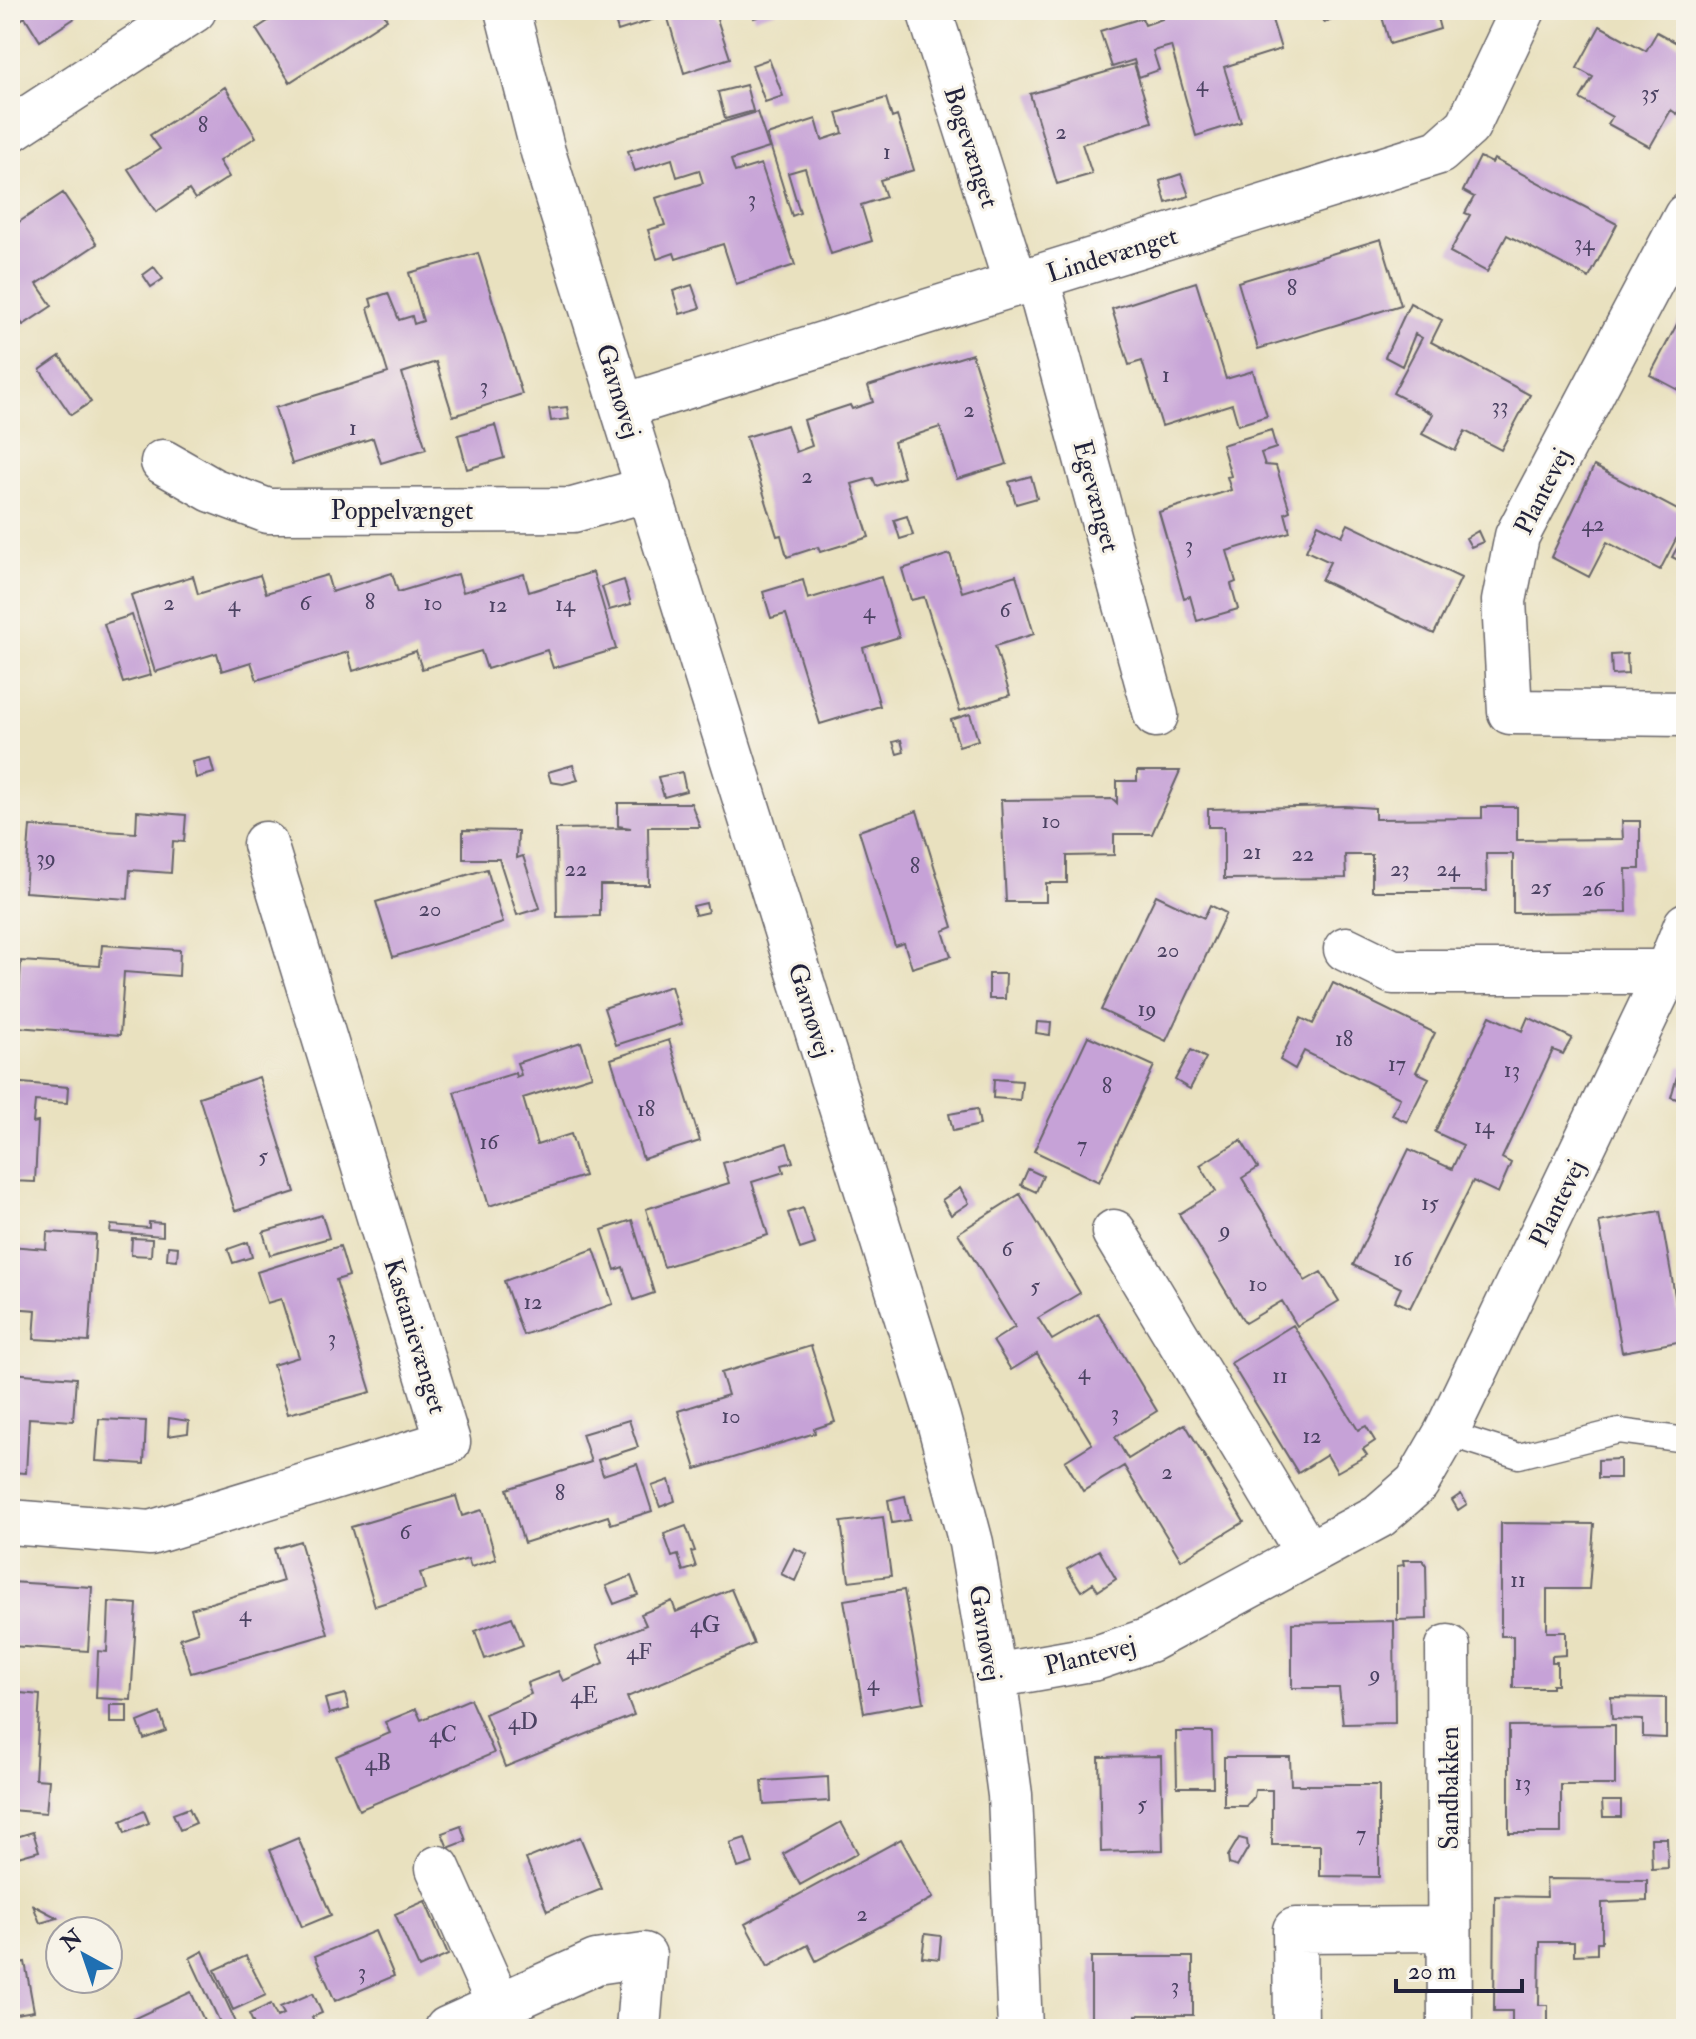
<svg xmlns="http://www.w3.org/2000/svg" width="1696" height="2039" viewBox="0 0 1696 2039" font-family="'IM FELL Double Pica',serif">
  <rect width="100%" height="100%" fill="#f7f3e8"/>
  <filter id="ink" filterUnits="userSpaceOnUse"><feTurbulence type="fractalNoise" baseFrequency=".0125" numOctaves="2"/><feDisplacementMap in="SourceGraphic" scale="16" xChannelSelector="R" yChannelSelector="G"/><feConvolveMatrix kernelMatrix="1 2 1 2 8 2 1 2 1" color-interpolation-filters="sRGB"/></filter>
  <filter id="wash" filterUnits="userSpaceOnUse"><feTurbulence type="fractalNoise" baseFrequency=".006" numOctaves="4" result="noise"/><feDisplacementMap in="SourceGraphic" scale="32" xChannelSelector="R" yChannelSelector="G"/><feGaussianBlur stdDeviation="1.8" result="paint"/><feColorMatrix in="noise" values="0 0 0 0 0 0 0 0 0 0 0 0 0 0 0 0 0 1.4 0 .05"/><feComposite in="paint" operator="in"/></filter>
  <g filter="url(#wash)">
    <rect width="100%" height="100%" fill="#e9e1bf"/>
    <g id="blocks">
      <path fill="#c6a2d7" d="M10 10H81L76 13 78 16 40 41 25 17 10 27Z
        M285 10H381L387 19 290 82 256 29Z
        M612 10H714L730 58 684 73 667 15 618 31Z
        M752 10H777V11L754 18Z
        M1164 10H1193L1194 14 1207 10H1269L1281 49 1224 67 1241 122 1196 136 1171 46 1153 51 1159 70 1139 77 1134 60 1112 67 1100 31 1142 18 1145 25 1162 19 1160 11Z
        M1320 10H1361V11L1324 22Z
        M1380 10H1435L1440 29 1390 44Z
        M1600 26 1646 51 1657 32 1686 48V81L1681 90 1686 97 1677 114 1671 110 1650 147 1608 124 1612 117 1580 99 1593 77 1577 68Z
        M769 59 783 96 765 102 752 65Z
        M1134 64 1152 122 1082 144 1092 174 1057 184 1030 94Z
        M746 85 753 111 725 119 718 92Z
        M225 87 256 137 219 161 229 177 195 199 189 190 156 212 128 169 160 149 150 135Z
        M886 98 892 118 897 116 914 170 880 180 886 197 861 205 872 241 831 254 805 168 788 173 800 213 792 216 767 135 816 119 822 140 843 133 837 113Z
        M757 112 769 148 731 160 735 172 761 164 795 265 736 284 723 244 676 259 674 253 657 259 648 230 665 225 656 198 703 183 699 170 677 177 672 159 635 171 628 151Z
        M1480 157 1492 163 1494 159 1617 224 1589 278 1507 235 1487 272 1450 252 1470 215 1465 213 1474 197 1463 191Z
        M1181 174 1189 196 1166 203 1160 181Z
        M63 193 97 244 37 284 52 306 23 325 10 305V228Z
        M1381 239 1401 305 1258 349 1238 282Z
        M478 253 522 394 453 416 436 362 402 373 426 449 381 463 373 438 292 464 275 408 388 373 368 308 372 306 370 299 388 293 399 320 412 316 414 324 423 321 409 273Z
        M154 267 163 279 151 287 143 275Z
        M1196 282 1226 379 1253 371 1267 416 1238 425 1232 404 1162 426 1142 361 1129 365 1112 309Z
        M692 285 700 308 680 314 673 291Z
        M1410 303 1442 320 1431 342 1530 395 1501 450 1465 431 1455 451 1422 434 1433 414 1393 393 1422 338 1415 334 1402 366 1385 357Z
        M1686 307V394L1650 375Z
        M972 354 1007 464 957 479 940 427 894 442 904 477 876 486 873 478 852 484 869 537 820 552 818 547 787 557 781 535 777 536 746 437 787 425 796 452 812 446 804 420 850 405 852 409 873 402 868 386Z
        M60 356 91 402 71 415 40 370Z
        M567 407 569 419 551 421 549 409Z
        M495 425 504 458 467 469 458 435Z
        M1271 430 1276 448 1261 453 1265 465 1276 466 1290 511 1285 513 1290 532 1227 551 1236 582 1231 584 1238 609 1197 621 1190 596 1184 598 1159 512 1231 490 1227 477 1231 476 1222 445Z
        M1594 466 1681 512 1686 502V520L1660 570 1607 542 1589 577 1551 557Z
        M1031 476 1037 498 1016 504 1009 482Z
        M907 516 913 535 900 539 894 520Z
        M1318 524 1342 536 1348 524 1461 578 1434 634 1321 580 1330 562 1306 551Z
        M1478 531 1483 542 1471 547 1466 538Z
        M1686 532V564L1672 557Z
        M950 554 962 592 1016 575 1034 634 995 646 1010 695 960 711 924 597 911 600 902 569Z
        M593 572 616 649 553 668 547 650 487 669 481 651 422 669 416 651 353 671 348 652 257 680 251 662 222 671 217 653 155 672 131 595 193 576 198 594 260 575 266 593 327 575 332 592 392 573 398 592 458 574 463 592 524 574 529 592Z
        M881 577 899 637 863 648 880 706 820 724 786 614 771 618 763 592 803 580 808 599Z
        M624 580 631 604 609 610 602 587Z
        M132 615 151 675 123 683 104 624Z
        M1627 654 1628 674 1612 675 1611 655Z
        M970 714 978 740 959 746 951 720Z
        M901 740 904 752 897 754 893 742Z
        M210 758 214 773 196 778 192 762Z
        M573 765 578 780 563 784 551 782 548 772Z
        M1137 771H1180L1152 834H1114V855L1067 856V883H1046V902H1006L1001 800 1113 799 1117 803V781H1137Z
        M682 772 686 791 664 797 658 777Z
        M618 803H691L700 827H648L649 885H600V916L557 917 556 829 631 828 618 826Z
        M1345 806 1375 808V819L1482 818V807H1517V840L1623 839 1622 821H1640V869H1626L1627 912 1513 913V854H1486L1487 891H1372V855H1345L1346 878 1224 879V827H1208V809Z
        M137 811 186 815 184 842 173 841 171 873 130 870 128 899 25 892 30 826 136 833Z
        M917 811 953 927 943 931 951 956 912 968 904 943 895 946 859 831Z
        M463 830 518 831 517 858 523 856 540 908 517 915 499 859H463Z
        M487 869 503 923 393 957 376 902Z
        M1156 895 1204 918 1210 905 1226 913 1166 1041 1101 1010Z
        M706 903 708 912 695 915 693 906Z
        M102 945 180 950 179 976 124 972 120 1035 17 1027 21 961 100 966Z
        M989 974H1006L1005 999H989Z
        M1333 983 1435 1033 1416 1072 1429 1078 1407 1122 1392 1115 1400 1098 1304 1051 1295 1069 1280 1060 1301 1018 1313 1024Z
        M671 986 682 1024 616 1045 604 1008Z
        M1490 1016 1522 1031 1528 1017 1572 1038 1563 1054 1553 1050 1502 1158 1511 1163 1498 1193 1473 1181 1410 1308 1395 1301 1401 1288 1353 1265 1409 1149 1452 1169 1463 1145 1435 1132Z
        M1037 1022 1051 1023 1050 1035 1036 1033Z
        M1088 1036 1154 1066 1099 1182 1034 1151Z
        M669 1040 700 1141 643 1159 611 1059Z
        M581 1042 592 1076 523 1098 537 1145 571 1134 584 1176 489 1206 454 1092 515 1073 516 1077 521 1075 517 1063Z
        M1191 1050 1206 1058 1190 1089 1175 1080Z
        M1680 1066 1686 1067V1102L1671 1097Z
        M259 1077 295 1192 235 1211 199 1097Z
        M994 1079 1022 1081 1020 1100 993 1098Z
        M10 1082 68 1087 67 1103 35 1101 33 1123 38 1122 35 1182 10 1181 13 1104H10Z
        M977 1109 980 1125 953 1131 949 1114Z
        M1241 1140 1258 1168 1242 1178 1305 1281 1321 1272 1339 1301 1297 1326 1282 1301 1245 1323 1179 1214 1216 1191 1200 1165Z
        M787 1143 793 1162 782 1165 784 1172 752 1182 768 1235 664 1267 646 1209 729 1183 723 1163Z
        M1028 1169 1043 1176 1036 1192 1021 1185Z
        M960 1188 969 1203 951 1215 942 1200Z
        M1020 1194 1080 1293 1038 1318 1052 1340 1098 1313 1157 1411 1115 1437 1128 1459 1185 1424 1244 1522 1181 1560 1124 1466 1083 1491 1065 1461 1092 1444 1037 1354 1011 1370 993 1341 1015 1327 958 1233Z
        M803 1208 815 1244 800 1249 788 1213Z
        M1660 1211 1683 1341 1622 1352 1599 1222Z
        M322 1215 329 1238 270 1255 263 1232Z
        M632 1220 654 1293 634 1300 623 1267 615 1270 602 1230Z
        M149 1222 163 1223V1236L110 1232 111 1225 149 1228Z
        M47 1232 96 1235 89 1342 34 1339 36 1310 10 1308V1246L46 1249Z
        M132 1238 152 1239 151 1256 131 1255Z
        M248 1242 252 1257 233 1263 228 1249Z
        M168 1246 178 1247 177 1260 167 1259Z
        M340 1246 349 1276 336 1280 371 1392 288 1414 273 1365 299 1357 281 1299 267 1303 257 1272Z
        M594 1249 613 1304 523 1335 504 1281Z
        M1293 1325 1358 1430 1366 1426 1375 1441 1363 1449 1367 1455 1337 1472 1327 1455 1298 1473 1231 1363Z
        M811 1346 835 1422 814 1429 815 1433 696 1469 678 1411 728 1395 721 1373Z
        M1686 1351V1383H1684L1679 1352Z
        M10 1373 76 1378 73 1421 29 1418 26 1473 10 1472Z
        M169 1418 189 1421 188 1433 168 1436Z
        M99 1419 146 1421 144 1464 96 1461Z
        M629 1420 638 1447 598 1460 603 1475 637 1464 652 1511 611 1524 608 1516 524 1543 507 1489 591 1462 582 1434Z
        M1620 1459V1478H1598V1460Z
        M669 1480 675 1501 660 1507 652 1486Z
        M1683 1483H1686V1508L1683 1507Z
        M1461 1494 1467 1504 1458 1510 1452 1500Z
        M456 1496 462 1516 482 1510 496 1559 471 1567 468 1559 420 1573 425 1590 375 1606 351 1527Z
        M905 1496 910 1520 892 1523 888 1500Z
        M883 1517 891 1576 849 1581 841 1522Z
        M1501 1523 1594 1524 1589 1589H1547V1632H1566V1655L1552 1656V1662H1557V1685H1552V1688H1513V1636H1501Z
        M686 1526 695 1551 691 1552 696 1567 683 1571 678 1555 672 1557 664 1534Z
        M300 1541 328 1634 191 1673 180 1638 198 1632 191 1609 283 1581 274 1549Z
        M794 1548 807 1554 795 1581 781 1574Z
        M1099 1550 1116 1579 1098 1591 1093 1583 1081 1591 1067 1569Z
        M1403 1560H1423L1426 1565 1427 1619 1397 1620V1566L1404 1565Z
        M631 1576 638 1595 614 1604 606 1586Z
        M10 1582 92 1587 88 1651 10 1646Z
        M731 1589 754 1644 627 1697 634 1715 505 1767 485 1714 531 1694 527 1683 558 1671 563 1681 604 1663 597 1645 646 1625 641 1614 672 1601 676 1612Z
        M904 1590 924 1702 864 1713 844 1600Z
        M109 1602 137 1604 131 1700 96 1698 98 1651 107 1652Z
        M512 1617 523 1645 485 1659 475 1631Z
        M1394 1621 1395 1723 1343 1724 1339 1688H1292V1623Z
        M10 1692 40 1695 35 1779 49 1780 46 1813 10 1810Z
        M345 1694 349 1709 329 1714 325 1699Z
        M1611 1697 1666 1698V1738L1643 1737V1720L1612 1719Z
        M470 1699 494 1753 359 1810 336 1756 390 1733 385 1722 416 1709 421 1720Z
        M110 1705H127V1723H110Z
        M160 1713 166 1731 144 1739 138 1722Z
        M1615 1725V1785H1561V1833H1509V1726Z
        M1176 1732H1212L1213 1787H1177Z
        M1161 1756 1163 1850 1101 1852 1099 1757Z
        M1224 1757H1290L1291 1785H1379V1877L1320 1876V1845H1272V1790H1255L1254 1797 1246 1806H1224Z
        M828 1777 829 1801 764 1805 762 1781Z
        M1602 1801H1621V1817H1603Z
        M189 1808 196 1823 180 1830 173 1814Z
        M144 1811 149 1823 125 1833 121 1821Z
        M841 1822 858 1853 800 1885 783 1854Z
        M461 1826 466 1841 448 1848 442 1833Z
        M33 1832 39 1851 18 1857 13 1838Z
        M580 1837 602 1889 547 1911 526 1859Z
        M298 1838 331 1915 302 1927 270 1850Z
        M745 1838 753 1863 738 1868 730 1843Z
        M1239 1838 1247 1840 1248 1848 1237 1867 1229 1864 1228 1856Z
        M1651 1838H1667L1668 1868 1652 1869Z
        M901 1839 933 1898 816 1961 808 1945 768 1967 745 1924Z
        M1546 1879 1647 1880V1901L1602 1903V1942H1597V1954L1574 1955V1942H1540L1539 2005H1548V2029H1512V2011H1494L1495 1896 1547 1897Z
        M425 1901 448 1955 419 1968 395 1914Z
        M33 1905 58 1918 40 1923Z
        M375 1931 394 1976 335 2001 315 1956Z
        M925 1934 941 1936 939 1959 922 1957Z
        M203 1951 239 2029H223L190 1958Z
        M246 1956 266 1995 233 2010 215 1970Z
        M1091 1957H1193V2015H1136V2029H1091Z
        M25 1962 34 2011 10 2015V1965Z
        M191 1992 208 2029H137L133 2019Z
        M313 1993 322 2013 312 2017 317 2029H256L249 2014 271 2004 277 2017 284 2014 280 2007Z"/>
    </g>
  </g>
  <g filter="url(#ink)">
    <use href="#blocks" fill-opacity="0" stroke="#686569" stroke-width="2"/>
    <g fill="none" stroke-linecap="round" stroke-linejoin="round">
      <g stroke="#686569" stroke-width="27">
        <path id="service" d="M1446 1433 1519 1456 1619 1431 1686 1440"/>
      </g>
      <g stroke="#686569" stroke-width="47">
        <path id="minor" d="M929 10 1016 284
          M10 130 194 10
          M1686 216 1517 536 1504 601 1510 712 1686 714
          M1037 278 1156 715
          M624 406 1439 152 1468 126 1523 10
          M163 462 212 490 268 511 573 510 649 489
          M1346 949 1393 972H1667
          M1114 1232 1308 1554
          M10 1522 150 1533 448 1442 265 844
          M1448 1647 1450 2029
          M994 1676 1096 1658 1149 1640 1379 1516 1417 1483 1446 1433 1667 972 1686 925
          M438 1868 499 2005
          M447 2029 596 1962 644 1955 638 2029
          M1296 2029 1295 1930 1449 1929"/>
      </g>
      <g stroke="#686569" stroke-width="47">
        <path id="tertiary" d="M507 10 543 152 938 1418 971 1543 994 1676 1010 1795 1020 2029"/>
      </g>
      <use href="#service" stroke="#fff" stroke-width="24"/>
      <use href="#minor" stroke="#fff" stroke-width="44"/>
      <use href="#tertiary" stroke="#fff" stroke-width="44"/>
    </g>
  </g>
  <g text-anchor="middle" stroke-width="6" stroke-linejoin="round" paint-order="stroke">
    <g font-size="22" fill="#4b4262">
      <text x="1202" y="91">4</text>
      <text x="1650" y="100">35</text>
      <text x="203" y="132">8</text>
      <text x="1061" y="139">2</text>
      <text x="887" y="159">1</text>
      <text x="752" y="206">3</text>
      <text x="1584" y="250">34</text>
      <text x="1292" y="295">8</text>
      <text x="1166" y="382">1</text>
      <text x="484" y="393">3</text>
      <text x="1500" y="413">33</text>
      <text x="969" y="417">2</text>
      <text x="353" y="435">1</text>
      <text x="807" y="483">2</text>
      <text x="1593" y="531">42</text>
      <text x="1189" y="552">3</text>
      <text x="370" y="609">8</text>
      <text x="169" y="610">2</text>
      <text x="305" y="610">6</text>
      <text x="433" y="610">10</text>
      <text x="234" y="611">4</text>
      <text x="565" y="611">14</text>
      <text x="498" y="612">12</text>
      <text x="1005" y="617">6</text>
      <text x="869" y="618">4</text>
      <text x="1051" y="828">10</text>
      <text x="1252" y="859">21</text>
      <text x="1303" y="861">22</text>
      <text x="46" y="865">39</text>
      <text x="915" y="873">8</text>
      <text x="576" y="876">22</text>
      <text x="1400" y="876">23</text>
      <text x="1448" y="876">24</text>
      <text x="1541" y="894">25</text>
      <text x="1593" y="896">26</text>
      <text x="430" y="916">20</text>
      <text x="1168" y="957">20</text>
      <text x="1147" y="1016">19</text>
      <text x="1344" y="1046">18</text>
      <text x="1397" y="1071">17</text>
      <text x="1512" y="1077">13</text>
      <text x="1107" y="1093">8</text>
      <text x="646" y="1116">18</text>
      <text x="1484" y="1133">14</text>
      <text x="489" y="1149">16</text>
      <text x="1082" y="1152">7</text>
      <text x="263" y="1163">5</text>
      <text x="1430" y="1210">15</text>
      <text x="1225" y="1237">9</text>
      <text x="1007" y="1256">6</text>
      <text x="1403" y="1266">16</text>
      <text x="1258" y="1291">10</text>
      <text x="1035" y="1293">5</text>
      <text x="533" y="1309">12</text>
      <text x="332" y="1345">3</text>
      <text x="1084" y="1379">4</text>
      <text x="1280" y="1383">11</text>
      <text x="1115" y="1420">3</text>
      <text x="731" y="1423">10</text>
      <text x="1312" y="1443">12</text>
      <text x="1167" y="1479">2</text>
      <text x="560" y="1500">8</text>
      <text x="405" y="1539">6</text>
      <text x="1518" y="1587">11</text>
      <text x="245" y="1621">4</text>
      <text x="705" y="1632">4G</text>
      <text x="639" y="1659">4F</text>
      <text x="1375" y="1681">9</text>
      <text x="873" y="1690">4</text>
      <text x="584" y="1703">4E</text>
      <text x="523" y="1729">4D</text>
      <text x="443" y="1742">4C</text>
      <text x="378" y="1770">4B</text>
      <text x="1523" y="1790">13</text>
      <text x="1142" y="1811">5</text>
      <text x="1361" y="1841">7</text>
      <text x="862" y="1921">2</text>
      <text x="362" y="1979">3</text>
      <text x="1175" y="1993">3</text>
    </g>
    <g font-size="26" fill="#22223b" stroke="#f7f3e8">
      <text transform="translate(972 147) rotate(72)" y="9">Bøgevænget</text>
      <text transform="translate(1112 254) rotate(-17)" y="9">Lindevænget</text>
      <text transform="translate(619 391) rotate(73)" y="9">Gavnøvej</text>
      <text transform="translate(1542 491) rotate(-63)" y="9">Plantevej</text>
      <text transform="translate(1097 496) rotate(75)" y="9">Egevænget</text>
      <text x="402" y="519">Poppelvænget</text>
      <text transform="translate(811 1010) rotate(73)" y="9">Gavnøvej</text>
      <text transform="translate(1557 1203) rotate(-64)" y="9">Plantevej</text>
      <text transform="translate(416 1336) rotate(73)" y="9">Kastanievænget</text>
      <text transform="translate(986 1633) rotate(81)" y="9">Gavnøvej</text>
      <text transform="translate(1090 1655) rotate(-14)" y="9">Plantevej</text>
      <text transform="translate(1449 1788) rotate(-90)" y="9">Sandbakken</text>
    </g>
  </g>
  <rect width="1696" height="2039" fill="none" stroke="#f7f3e8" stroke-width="40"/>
  <g transform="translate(84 1955) rotate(320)"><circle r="38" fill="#f7f3e8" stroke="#a29fa3" stroke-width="2"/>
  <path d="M0-6L14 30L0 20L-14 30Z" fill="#1f6fb2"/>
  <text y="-12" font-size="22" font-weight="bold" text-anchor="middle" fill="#22223b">N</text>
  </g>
  <path d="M1396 1979v12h126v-12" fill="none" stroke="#22223b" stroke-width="4"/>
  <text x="1408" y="1979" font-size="24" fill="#22223b" stroke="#f7f3e8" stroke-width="6" paint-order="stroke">20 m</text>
</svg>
